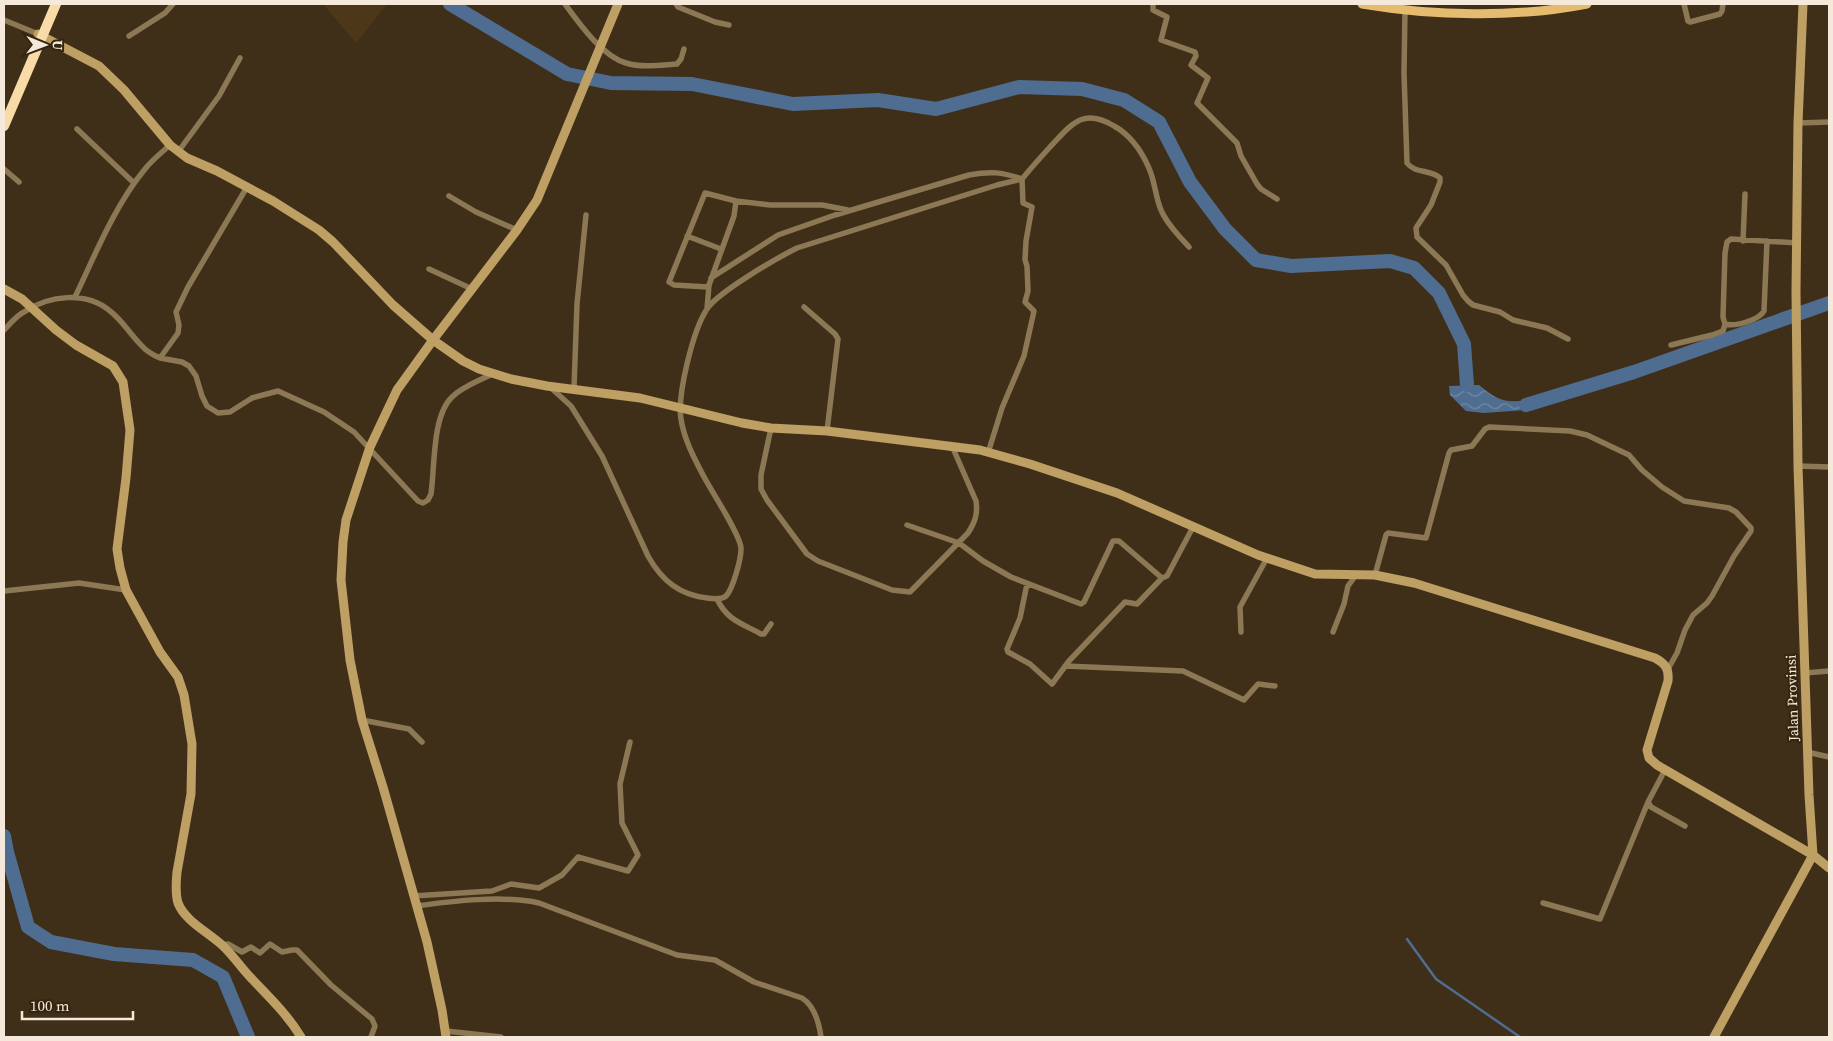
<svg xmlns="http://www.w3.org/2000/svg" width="1833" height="1041" viewBox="0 0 1833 1041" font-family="'Source Serif 4',serif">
  <defs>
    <pattern id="water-waves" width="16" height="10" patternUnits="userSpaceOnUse" patternTransform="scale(1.25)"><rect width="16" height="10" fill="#4f6d90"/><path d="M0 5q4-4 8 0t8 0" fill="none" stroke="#7289a4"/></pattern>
  </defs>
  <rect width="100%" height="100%" fill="#402f18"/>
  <path fill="#4c3719" d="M323 4H387L356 43Z"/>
  <path fill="url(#water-waves)" d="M1479 385C1496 399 1504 404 1527 400L1525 410 1484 413 1466 411 1450 395 1449 386Z"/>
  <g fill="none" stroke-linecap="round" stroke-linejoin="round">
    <path stroke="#4f6d90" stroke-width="2.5" d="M1407 939 1436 979 1520 1037"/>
    <path stroke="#4f6d90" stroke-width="14" d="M450 4 567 74 611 83 692 84 793 104 878 100 936 109 1019 87 1082 89 1124 100 1159 122 1190 182 1225 229 1256 260 1291 266 1390 261 1414 268 1439 293 1464 344 1467 385
      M1526 405 1634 372 1829 303
      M4 836 7 852 28 927 51 942 114 954 193 960 223 977 248 1037"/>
    <path stroke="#8c7854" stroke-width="5.5" d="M565 4C579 23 602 56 626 63 642 68 661 65 677 64L681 59 684 49
      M676 4 678 7 715 22 729 25
      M1153 4V10L1167 17 1161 40 1195 52 1196 56 1191 65 1208 78 1197 103 1237 143 1241 156 1257 184 1261 189 1277 199
      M1684 4 1688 21 1690 22 1720 14 1722 11 1723 4
      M1405 10 1404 73 1407 163C1415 174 1431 169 1440 178V182L1431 205 1416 228 1417 237 1446 265 1463 295 1468 301 1473 305 1500 312 1513 320 1547 328 1568 339
      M4 20 38 34
      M129 36 165 13 173 4
      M1798 123 1829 122
      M77 129 134 183
      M178 152 219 96 240 58
      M4 169 19 182
      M247 187 188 287 176 312 179 325 178 333 160 358 182 362 189 366 196 376 202 396 207 406 218 413 230 412 252 398 278 391 324 412 354 432 418 501 423 503 428 500 431 494C435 466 432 416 452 397 463 386 479 381 492 374
      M449 196 476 212 517 230
      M736 201 770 205H822L848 210
      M687 236 721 249
      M1743 241 1745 194
      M429 269 472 289
      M711 278 778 235 835 215 969 175C992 171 1001 172 1022 179L1023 203 1032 207 1026 241 1025 260 1027 266 1028 291 1025 302 1034 311 1024 356 1002 408 988 453
      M75 297C95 255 115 205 145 169 152 160 161 153 170 145
      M804 307 835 334 838 339 827 431
      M707 309 709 285 734 216 736 201 705 193 669 282 674 285 708 287
      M1725 324C1735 327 1759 320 1764 311L1767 241
      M4 330C10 324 16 316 24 312 49 295 86 291 110 311 122 320 130 334 141 345 146 351 153 355 160 358
      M1671 345 1712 335 1723 331 1725 324 1723 317 1725 253 1727 242 1731 239 1798 243
      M550 387 571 406 602 456 648 556C662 581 680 595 707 598 713 599 721 600 726 596 733 589 741 559 741 549 742 537 710 489 703 475 694 458 684 439 681 419 677 395 693 330 707 309 718 292 777 258 797 248L997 185 1022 179C1031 168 1040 158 1050 147 1071 125 1082 107 1114 126 1129 134 1141 150 1148 166 1155 180 1155 196 1161 210 1167 224 1179 236 1189 247
      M574 388 577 304 586 215
      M771 428 761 475V489L767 500 807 554 818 561 892 590 910 592 968 533C975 522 978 514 976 501L952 446
      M1798 466 1829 467
      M907 525 959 543 983 561 1011 577 1081 604 1084 602 1113 541H1119L1162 578 1167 576 1193 527
      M1375 575 1386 535 1388 533 1426 538 1449 453 1451 450 1472 446 1485 429 1489 427 1570 431 1587 435 1629 455 1642 470 1662 487 1684 501 1729 508 1736 512 1751 528V531L1734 556 1712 596 1707 603 1693 615 1685 630 1677 653 1668 669
      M1027 584 1020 618 1007 649 1008 652 1030 664 1052 684 1069 661 1125 602 1137 604 1162 578
      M4 591 79 583 126 590
      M717 599C727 620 741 623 761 634H764L771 624
      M1241 632 1240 607 1267 558
      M1333 632 1344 604 1348 586 1356 575
      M1065 666 1183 671 1244 700 1258 684 1275 686
      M1805 673 1829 671
      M362 720 409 729 422 742
      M1807 752 1829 757
      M1665 770 1648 802 1651 807 1685 826
      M413 896 492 891 511 884 539 888 562 875 578 857 628 871 638 855 622 823 620 784 630 742
      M1543 903 1600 919 1648 802
      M416 906C453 901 502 895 539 903L677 955 715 960 754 982 802 998C815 1006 819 1023 821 1037
      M222 945 228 944 242 952 251 947 260 953 270 944 282 952 292 950H297L331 985 372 1019 375 1026 371 1037
      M446 1031 501 1037"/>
    <path stroke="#be9f64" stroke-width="9" d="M38 34 99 66 124 90 170 145 187 158 217 171 273 201 319 230 333 242 393 305 433 340 463 361 479 369 511 379 547 386 640 398 742 423 771 428 827 431 980 450 1030 464 1117 493 1258 555 1315 574 1375 575 1414 583 1655 658C1666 664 1669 669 1668 681L1647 750 1649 758 1657 765 1813 855 1829 868
      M4 289 22 299 56 330 76 345 113 366 123 382 130 430 126 478 117 549 120 568 126 590 160 652 178 677 184 695 192 744 191 794 177 872C176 882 175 893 178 903 185 921 208 932 222 945 233 955 241 968 252 979 270 998 287 1014 301 1037
      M446 1037 442 1010 427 942 383 787 362 720 350 660 341 580 343 542 346 520 370 447 397 390 433 340 517 230 537 200 618 4
      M1714 1037 1813 855 1809 795 1798 466 1796 291 1798 123 1803 4"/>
    <path stroke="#e5bc6f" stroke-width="9" d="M1362 4C1433 16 1516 18 1587 4"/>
    <path stroke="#f8dba6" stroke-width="10" d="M4 126 56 4"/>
  </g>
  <g text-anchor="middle" stroke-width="4" stroke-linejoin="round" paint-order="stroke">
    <g font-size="14" fill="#f4e9db" stroke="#35250e">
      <text transform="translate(1792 698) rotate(-92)" y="5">Jalan Provinsi</text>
    </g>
  </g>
  <rect width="1833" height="1041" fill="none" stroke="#f4e9db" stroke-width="10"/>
  <g transform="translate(45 45) rotate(91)" stroke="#35250e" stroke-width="4" paint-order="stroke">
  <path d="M0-4L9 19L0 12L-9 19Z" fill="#f4e9db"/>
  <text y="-8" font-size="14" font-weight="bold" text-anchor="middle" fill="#f4e9db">U</text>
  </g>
  <path d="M22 1011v8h111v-8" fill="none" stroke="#f4e9db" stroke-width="2.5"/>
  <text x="30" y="1011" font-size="15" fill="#f4e9db" stroke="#35250e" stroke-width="4" paint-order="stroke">100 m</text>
</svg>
